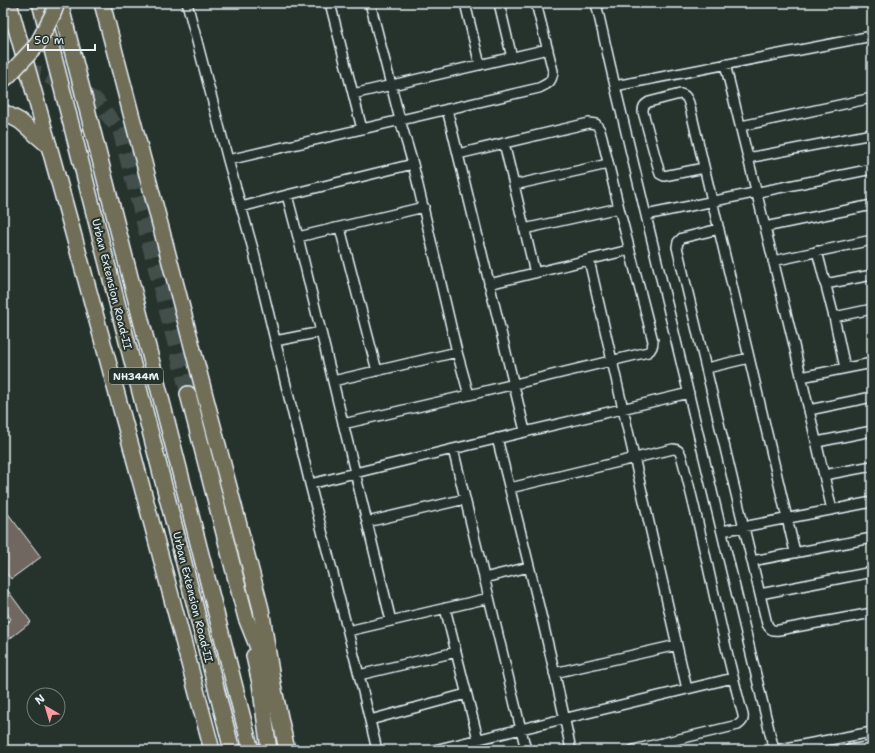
<svg xmlns="http://www.w3.org/2000/svg" width="875" height="753" viewBox="0 0 875 753" font-family="'Shantell Sans',sans-serif">
  <rect width="100%" height="100%" fill="#26332d"/>
  <filter id="ink" filterUnits="userSpaceOnUse"><feTurbulence type="fractalNoise" baseFrequency=".025" numOctaves="2"/><feDisplacementMap in="SourceGraphic" scale="8" xChannelSelector="R" yChannelSelector="G"/><feConvolveMatrix kernelMatrix="1 2 1 2 8 2 1 2 1" color-interpolation-filters="sRGB"/></filter>
  <g filter="url(#ink)">
    <path fill="#706860" stroke="#e8f1f8" d="M3 507 41 557 11 579 3 569Z
      M3 584 31 622 3 644V625L11 619 3 608Z"/>
    <g fill="none" stroke-linecap="round" stroke-linejoin="round">
      <path stroke="#43504b" stroke-width="15" stroke-dasharray="15 8" stroke-linecap="butt" d="M3 67 43 74 96 100 120 131 188 394"/>
      <g stroke="#e8f1f8" stroke-width="12">
        <path id="minor" d="M187 3 228 160 253 249 310 484 359 675 377 750
          M330 3 362 129
          M370 3 400 120 413 164 457 352 469 395
          M465 3 480 65
          M499 3 512 58
          M596 3 615 86 774 750
          M725 64 793 341 832 510
          M615 86 872 36
          M353 94 548 49
          M447 109 525 431
          M741 126 872 98
          M504 143 535 273
          M748 158 872 134
          M228 160 539 88C549 83 552 82 553 71L536 3
          M704 168 664 176 660 174 643 112C643 106 644 105 649 102L680 94C686 95 687 98 689 103L795 552
          M514 185 608 164
          M287 195 298 237 391 621
          M241 207 287 195 413 164
          M646 215 872 169
          M765 227 872 205
          M340 228 377 371
          M524 229 619 208
          M719 229 682 238 678 242 677 247 767 624C770 630 773 631 779 630L872 613
          M298 237 424 207
          M817 251 834 317 845 368
          M589 260 687 689
          M773 261 872 240
          M489 284 629 250
          M825 284 872 275
          M834 317 872 309
          M275 341 321 332
          M707 368 749 358
          M801 377 872 363
          M333 381 457 352
          M809 410 872 397
          M343 424 469 395 648 352C652 349 653 346 653 341L619 208 602 137 600 130 596 124 589 123 458 154
          M497 438C523 542 550 645 571 750
          M817 442 872 431
          M453 449 526 750
          M824 475 872 466
          M310 484 453 449 689 393
          M510 488 673 449C678 449 679 451 681 455 705 541 719 629 743 715 744 720 742 722 738 725L633 750
          M367 522 465 499
          M722 531 872 502
          M752 561 872 538
          M484 578 529 567
          M760 594 872 572
          M445 608 478 739
          M348 631 489 598
          M554 673 677 645
          M359 675 456 652
          M370 720 466 694
          M434 750 733 678
          M775 750 872 732
          M849 750 872 746"/>
      </g>
      <g stroke="#e8f1f8" stroke-width="18">
        <path id="primary" d="M9 3C79 251 146 500 212 750
          M102 3 261 609 273 685 287 750"/>
      </g>
      <g stroke="#e8f1f8" stroke-width="18">
        <path id="trunk" d="M40 3 232 750
          M60 3 251 750
          M3 5 4 3
          M3 112 20 121 49 146
          M188 394 246 618 273 685
          M254 656 260 683 269 750"/>
      </g>
      <use href="#minor" stroke="#26332d" stroke-width="9"/>
      <use href="#primary" stroke="#716e59" stroke-width="15"/>
      <use href="#trunk" stroke="#716e59" stroke-width="15"/>
      <g stroke="#e8f1f8" stroke-width="18" stroke-linecap="butt">
        <path id="trunk-bridge" d="M3 80 7 77 37 45 53 14 57 3"/>
      </g>
      <use href="#trunk-bridge" stroke="#716e59" stroke-width="15"/>
    </g>
  </g>
  <g text-anchor="middle" stroke-width="4" stroke-linejoin="round" paint-order="stroke">
    <rect fill="#26332d" stroke="#aeb8bb" stroke-width="1" x="109" y="368" width="54" height="16" rx="3"/>
    <g font-size="10" font-weight="bold" fill="#e8f1f8">
      <text x="136" y="380">NH344M</text>
    </g>
    <g font-size="11" fill="#e8f1f8" stroke="#26332d">
      <text transform="translate(112 284) rotate(76)" y="4">Urban Extension Road-II</text>
      <text transform="translate(193 597) rotate(76)" y="4">Urban Extension Road-II</text>
    </g>
  </g>
  <rect width="875" height="753" fill="none" stroke="#26332d" stroke-width="16"/>
  <rect x="8" y="8" width="859" height="737" fill="none" stroke="#e8f1f8" stroke-width="1.5" filter="url(#ink)"/>
  <g transform="translate(46 707) rotate(322)"><circle r="19" fill="#26332d" stroke="#747f7e"/>
  <path d="M0-3L7 15L0 10L-7 15Z" fill="#ff9aa2"/>
  <text y="-6" font-size="11" font-weight="bold" text-anchor="middle" fill="#e8f1f8">N</text>
  </g>
  <path d="M28 44v6h67v-6" fill="none" stroke="#e8f1f8" stroke-width="2"/>
  <text x="34" y="44" font-size="12" fill="#e8f1f8" stroke="#26332d" stroke-width="3" paint-order="stroke">50 m</text>
</svg>
